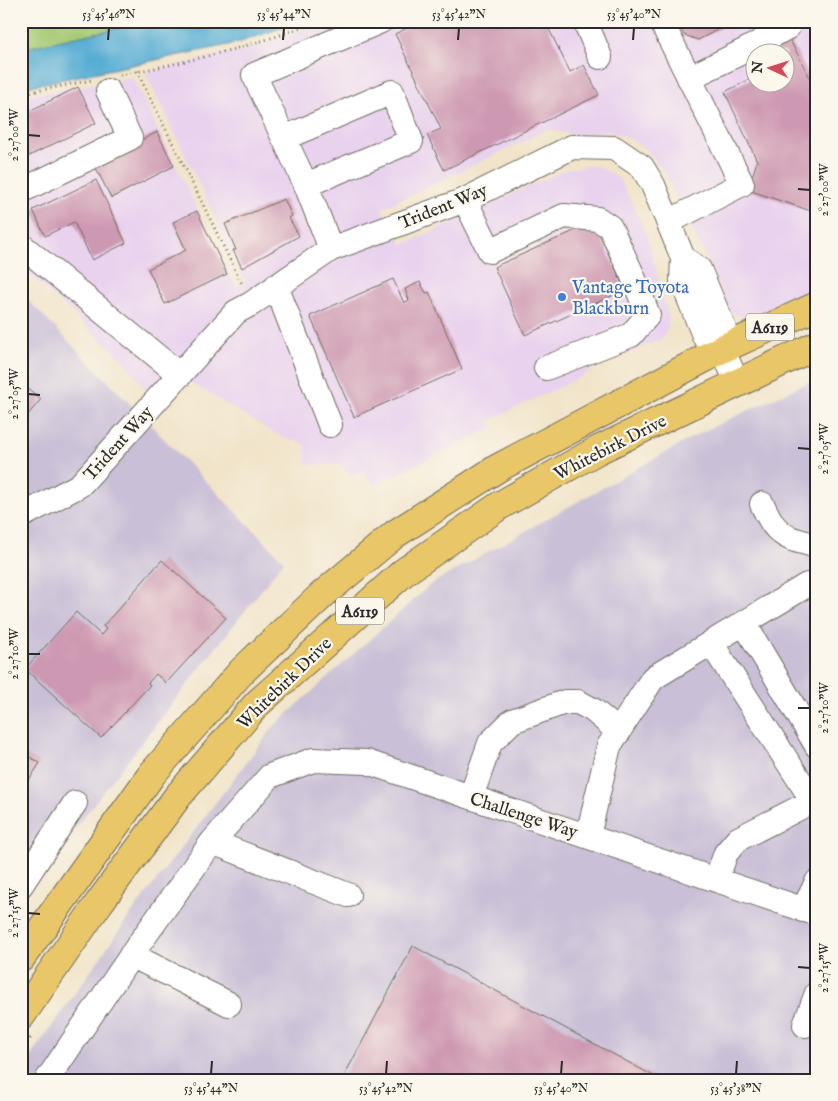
<svg xmlns="http://www.w3.org/2000/svg" width="838" height="1101" viewBox="0 0 838 1101" font-family="'IM FELL English',serif">
  <rect width="100%" height="100%" fill="#fbf7ec"/>
  <filter id="ink" filterUnits="userSpaceOnUse"><feTurbulence type="fractalNoise" baseFrequency=".02" numOctaves="2"/><feDisplacementMap in="SourceGraphic" scale="10" xChannelSelector="R" yChannelSelector="G"/><feConvolveMatrix kernelMatrix="1 2 1 2 8 2 1 2 1" color-interpolation-filters="sRGB"/></filter>
  <filter id="wash" filterUnits="userSpaceOnUse"><feTurbulence type="fractalNoise" baseFrequency=".0096" numOctaves="4" result="noise"/><feDisplacementMap in="SourceGraphic" scale="20" xChannelSelector="R" yChannelSelector="G"/><feGaussianBlur stdDeviation="1.12" result="paint"/><feColorMatrix in="noise" values="0 0 0 0 0 0 0 0 0 0 0 0 0 0 0 0 0 1.4 0 .05"/><feComposite in="paint" operator="in"/></filter>
  <g filter="url(#wash)">
    <rect width="100%" height="100%" fill="#f1e4c9"/>
    <path fill="#e9d2ee" fill-rule="evenodd" d="M327 21H813L817 27V287L761 316 749 318 730 313 722 292 667 176 647 150 627 137 606 131 572 135 549 129 381 209 403 245 564 170 586 166H599L618 178 632 203 647 235 668 315 669 327 661 339 630 353 614 356 581 377 490 420 493 427 374 485 363 473 349 474 340 465 306 464 305 444 281 437 188 381 160 408 120 357 21 267V97L132 77 236 287 245 283 204 194 145 73 257 46ZM756 52H786V82H756Z"/>
    <path fill="#c9bfd7" d="M21 293 284 561 21 897Z
      M817 378V1080H21V1070L128 918 274 726 431 584 700 433Z"/>
    <path fill="#a5ca74" stroke="#687a50" d="M21 21H151L21 49Z"/>
    <path fill="#57add4" stroke="#416c80" d="M151 21H301L238 43 21 88V49Z"/>
    <g id="blocks">
      <path fill="#cd98b1" d="M421 21H545L570 72 584 65 599 95 444 170 427 135 441 129 395 34Z
        M677 21H734L698 40 684 35Z
        M790 40 817 91V213L748 190 757 161 725 92 756 76V82H786V52H762Z
        M78 87 96 123 21 160V115Z
        M157 132 174 166 111 198 94 164Z
        M96 180 126 243 92 260 74 222 45 236 33 210Z
        M284 199 292 216 289 218 299 236 242 268 233 250H236L225 224Z
        M197 211 227 274 165 304 148 269 186 250 173 222Z
        M594 222 625 290 525 335 494 267Z
        M393 279 404 303 409 300 405 289 420 282 426 293 429 292 462 369 354 417 310 316Z
        M21 383 41 399 21 423Z
        M162 560 226 618 166 683 156 674 148 683 150 685 101 738 25 669 76 612 101 635 106 629 103 626Z
        M21 752 40 763 21 792Z
        M413 946 661 1080H342Z"/>
    </g>
  </g>
  <g filter="url(#ink)">
    <use href="#blocks" fill-opacity="0" stroke="#706c62" stroke-width="1"/>
    <g fill="none" stroke-linecap="round" stroke-linejoin="round">
      <g stroke="#706c62" stroke-width="26">
        <path id="minor" d="M585 21 600 57
          M661 21 742 184 668 222
          M689 78 742 52 788 27
          M284 138 392 92 411 141 306 185
          M21 191 130 138 108 91
          M465 200 490 251 564 216 598 219 610 227 632 274 648 315 631 335 546 368
          M21 245 180 375
          M331 249 306 185 254 75 381 21
          M683 258 699 269 725 331 722 349
          M276 286 330 425
          M762 504C769 518 774 531 790 538 798 542 808 542 817 547
          M21 512 27 513 80 485 236 312 251 304 331 249 465 200 572 147 614 148 642 167 653 185 683 258 682 281 705 338 722 349 738 384
          M744 623 817 746
          M711 643 813 801 738 839 726 853 716 880
          M471 797 490 743 512 721 565 702H578L593 710 619 732
          M588 836 609 746 653 678 807 585 817 587
          M212 842 348 895
          M21 885 75 803
          M803 910 817 882
          M131 955 229 1004
          M805 1025 817 993
          M47 1080 139 944 212 842 270 776 313 760 367 762 817 914"/>
      </g>
      <g stroke="#706c62" stroke-width="30">
        <path id="highway" d="M21 958 152 774 242 671 322 595 395 534 498 468 722 349 817 306
          M21 1016 99 903 178 796 257 704 404 572 499 506 596 451 817 345"/>
      </g>
      <path stroke="#706c62" stroke-width="3" stroke-dasharray="1 4" stroke-linecap="butt" d="M137 71 243 286
        M120 75C188 62 255 46 319 21
        M21 94 92 80
        M21 1051 31 1037"/>
      <use href="#minor" stroke="#fff" stroke-width="24"/>
      <use href="#highway" stroke="#e9c769" stroke-width="28"/>
    </g>
  </g>
  <path fill="none" stroke="#2b2b2b" stroke-width="2" d="M108 40 109 28M283 40 284 28M458 40 459 28M633 40 634 28M28 135 40 136M798 189 810 190M28 394 40 395M798 448 810 449M28 654H40M798 708H810M28 913 40 914M798 967 810 968M211 1074 212 1061M386 1074 387 1061M561 1074 562 1061M736 1074 737 1061"/>
  <circle fill="#3f7fe0" stroke="#fbf7ec" stroke-width="2" cx="562" cy="297" r="5"/>
  <g text-anchor="middle" stroke-width="4.5" stroke-linejoin="round" paint-order="stroke">
    <g fill="#fbf7ec" stroke="#696865" stroke-width="1">
      <rect x="746" y="313.5" width="48" height="27" rx="4"/>
      <rect x="336" y="597.5" width="48" height="27" rx="4"/>
    </g>
    <g font-size="16" font-weight="bold" fill="#2b2b2b">
      <text x="770" y="333">A6119</text>
      <text x="360" y="617">A6119</text>
    </g>
    <g font-size="18" fill="#2b2b2b" stroke="#fbf7ec">
      <text transform="translate(443 206) rotate(-22)" y="6">Trident Way</text>
      <text transform="translate(118 443) rotate(-48)" y="6">Trident Way</text>
      <text transform="translate(610 447) rotate(-27)" y="6">Whitebirk Drive</text>
      <text transform="translate(284 683) rotate(-44)" y="6">Whitebirk Drive</text>
      <text transform="translate(524 815) rotate(18)" y="6">Challenge Way</text>
    </g>
    <g font-size="18" fill="#366cbe" stroke="#fbf7ec" text-anchor="start">
      <text x="572" y="293">Vantage Toyota<tspan x="572" dy="21">Blackburn</tspan></text>
    </g>
  </g>
  <rect width="838" height="1101" fill="none" stroke="#fbf7ec" stroke-width="55"/>
  <g transform="translate(770 68) rotate(274)"><circle r="24" fill="#fbf7ec" stroke="#a8a59f"/>
  <path d="M0-4L9 19L0 12L-9 19Z" fill="#d1495b"/>
  <text y="-8" font-size="14" font-weight="bold" text-anchor="middle" fill="#2b2b2b">N</text>
  </g>
  <rect x="28" y="28" width="782" height="1046" fill="none" stroke="#2b2b2b" stroke-width="2"/>
  <g font-size="12" text-anchor="middle" fill="#2b2b2b">
    <text x="109" y="18">53°45'46"N</text>
    <text x="284" y="18">53°45'44"N</text>
    <text x="459" y="18">53°45'42"N</text>
    <text x="634" y="18">53°45'40"N</text>
    <text transform="translate(14 135) rotate(-90)" y="4">2°27'00"W</text>
    <text transform="translate(824 190) rotate(-90)" y="4">2°27'00"W</text>
    <text transform="translate(14 394) rotate(-90)" y="4">2°27'05"W</text>
    <text transform="translate(824 449) rotate(-90)" y="4">2°27'05"W</text>
    <text transform="translate(14 654) rotate(-90)" y="4">2°27'10"W</text>
    <text transform="translate(824 708) rotate(-90)" y="4">2°27'10"W</text>
    <text transform="translate(14 913) rotate(-90)" y="4">2°27'15"W</text>
    <text transform="translate(824 968) rotate(-90)" y="4">2°27'15"W</text>
    <text x="211" y="1092">53°45'44"N</text>
    <text x="386" y="1092">53°45'42"N</text>
    <text x="561" y="1092">53°45'40"N</text>
    <text x="736" y="1092">53°45'38"N</text>
  </g>
</svg>
